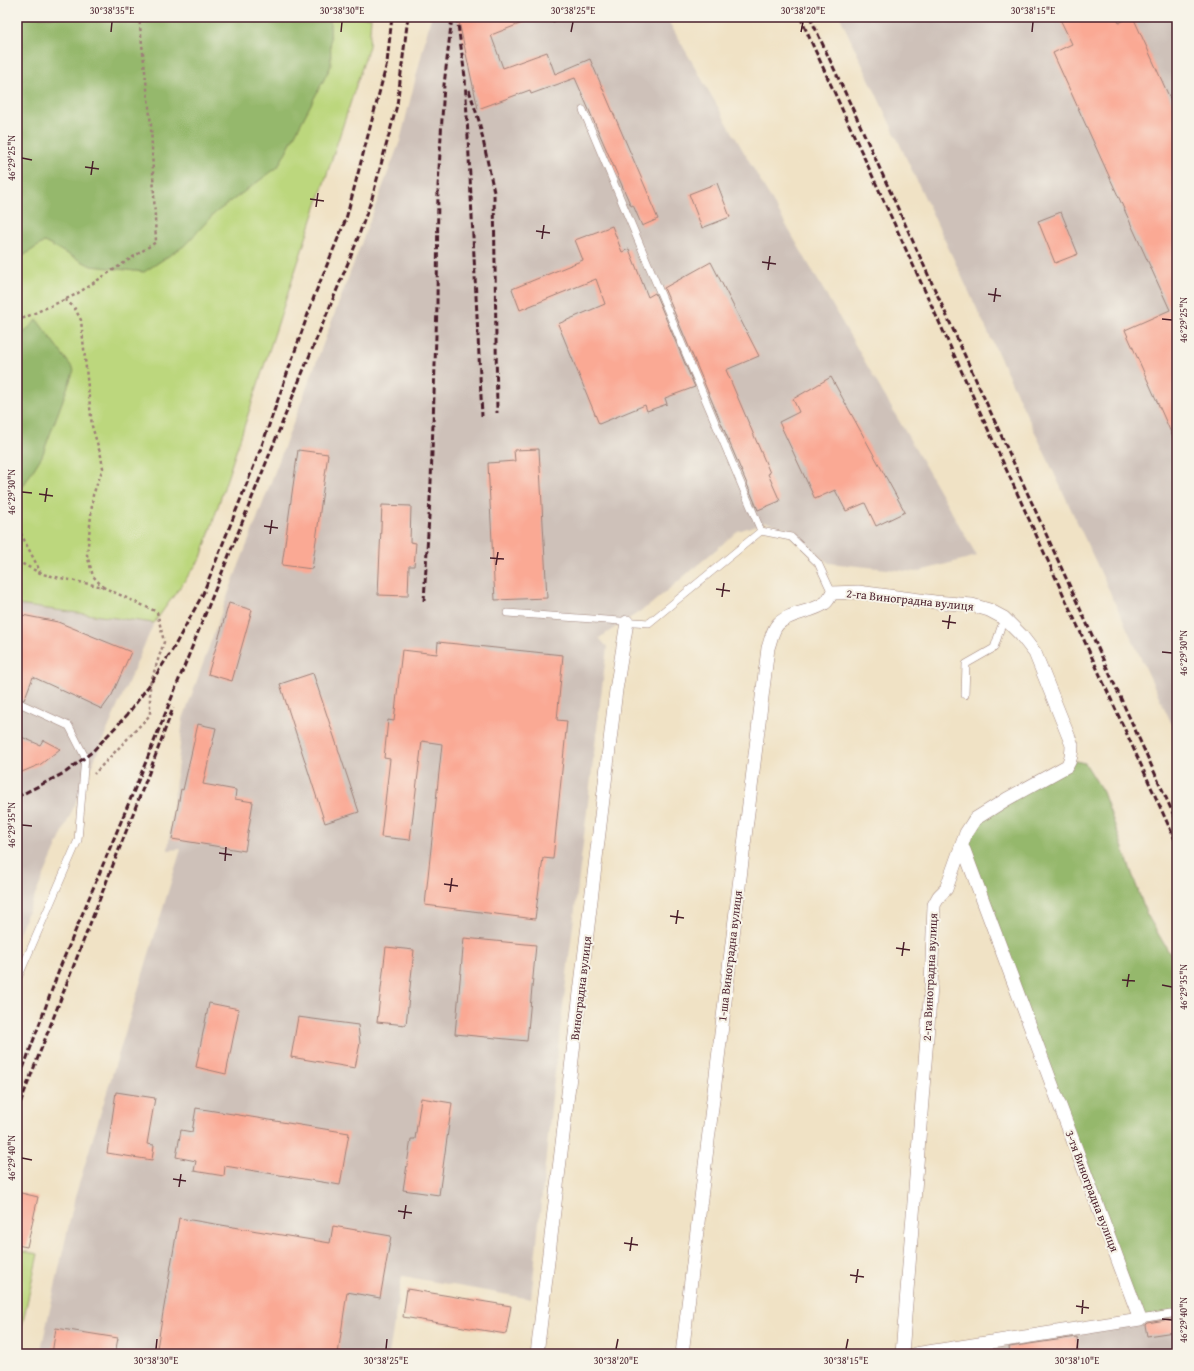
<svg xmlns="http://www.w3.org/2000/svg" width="1194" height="1371" viewBox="0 0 1194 1371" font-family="'Gentium Book Plus',serif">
  <rect width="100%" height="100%" fill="#f7f3e8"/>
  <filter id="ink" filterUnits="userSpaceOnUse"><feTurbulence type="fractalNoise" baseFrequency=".025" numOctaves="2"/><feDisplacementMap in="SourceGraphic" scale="8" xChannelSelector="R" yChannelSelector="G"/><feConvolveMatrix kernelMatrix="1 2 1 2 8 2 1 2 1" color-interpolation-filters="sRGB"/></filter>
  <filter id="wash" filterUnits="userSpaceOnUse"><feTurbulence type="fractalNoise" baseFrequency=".012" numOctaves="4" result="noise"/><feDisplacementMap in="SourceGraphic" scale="16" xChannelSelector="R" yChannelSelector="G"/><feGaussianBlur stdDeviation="0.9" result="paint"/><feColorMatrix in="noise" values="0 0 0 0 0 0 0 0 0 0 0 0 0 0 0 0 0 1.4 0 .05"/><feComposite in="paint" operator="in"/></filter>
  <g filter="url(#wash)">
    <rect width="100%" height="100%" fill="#f0e2c5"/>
    <path fill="#cec1b9" d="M431 17H666L977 556 916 572 829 563 805 546 796 531 766 522 738 531 650 605 599 638 607 647 553 1089 531 1299 402 1276 389 1354H40L75 1197 181 849 168 850 183 719 234 578 255 524 400 141Z
      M840 17H1177V735Z
      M17 605 154 623 17 937Z
      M1171 1317 1174 1332H1177V1354H921Z"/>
    <path fill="#bcd77d" stroke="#837b54" d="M17 17H371L369 46 201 558 154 623 17 605Z
      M17 1250 38 1254 17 1348Z"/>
    <path fill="#95b86c" stroke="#706c4c" d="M17 17H330L331 66 278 167 215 213 184 246 144 272 91 266 44 242 17 260Z
      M37 320 74 370 42 456 20 491H17V339Z
      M1075 761 1085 763 1103 792 1146 913 1177 966V1313L1140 1319 964 850 974 816Z"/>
    <g id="blocks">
      <path fill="#faa994" d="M458 17H535V18L491 35 503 68 547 52 555 74 590 59 650 198H649L658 219 642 226 633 205 631 206 575 78 531 94 530 90 478 109Z
        M1059 17H1116L1119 23 1130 17H1133L1177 114V446L1125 330 1170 310 1053 53 1072 44Z
        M717 183 730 217 702 228 689 194Z
        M1061 212 1078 254 1055 263 1038 221Z
        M612 226 622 252 629 249 648 297 655 293 695 387 665 398 667 404 647 411 645 405 599 424 558 324 605 304 596 279 520 310 512 289 583 260 575 240Z
        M711 262 759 356 726 370 770 473 768 474 780 501 758 510 664 288Z
        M831 377 905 512 876 526 865 503 846 511 835 490 815 499 779 422 799 412 793 399Z
        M539 449 547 598 495 600 488 463 515 461 514 450Z
        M298 450 328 454 312 569 282 565Z
        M382 505 411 506 410 542 416 543 414 566H409L408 596 378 595Z
        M229 603 252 610 232 681 208 674Z
        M17 614 58 622 131 652 112 695 102 709 33 677 24 700 17 697Z
        M438 642 563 655 557 720 567 721 553 859 543 858 535 919 425 905 442 744 422 741 410 840 381 837 390 759 384 758 388 720 394 721 402 650 437 654Z
        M313 673 359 812 325 823 280 684Z
        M198 724 216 728 203 784 236 790 235 799 253 802 245 851 172 839 181 789 183 790Z
        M17 735 40 745 43 740 60 749 41 764 17 774Z
        M464 938 536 945 527 1041 455 1034Z
        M386 947 414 950 406 1025 377 1022Z
        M209 1003 239 1009 226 1074 196 1067Z
        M298 1017 358 1025 360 1043 355 1068 291 1057Z
        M116 1092 155 1098 147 1144 154 1145 152 1160 107 1153Z
        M421 1098 452 1103 439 1195 403 1190 411 1139H415Z
        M196 1108 349 1133 340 1185 225 1166 224 1176 194 1171 196 1161 176 1157 181 1130 192 1132Z
        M17 1192 38 1197 27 1247 17 1245Z
        M179 1218 330 1243 333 1226 391 1236 380 1298 347 1292 338 1354H156Z
        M407 1289 511 1306 506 1334 403 1317Z
        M1172 1319 1174 1332 1147 1336 1145 1325 1147 1323Z
        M56 1328 118 1338 115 1354H52Z
        M1077 1337 1078 1352 1068 1354H1010L1009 1347Z"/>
    </g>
  </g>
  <g filter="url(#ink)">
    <use href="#blocks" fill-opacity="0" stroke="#9d8078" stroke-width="1"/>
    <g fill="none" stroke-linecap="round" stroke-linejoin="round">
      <g stroke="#9d8078" stroke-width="8">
        <path id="service" d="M1175 17 1177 22
          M583 110 761 531
          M507 613 649 623 761 531 791 537 818 563 832 593
          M965 695 966 664 994 648 1004 618
          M17 702 69 726 85 757 78 840 17 980
          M1140 1319 1177 1313"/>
      </g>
      <g stroke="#9d8078" stroke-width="14">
        <path id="minor" d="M537 1354 616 690 627 622
          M682 1354 768 648C771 640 772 630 778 624 790 612 811 613 825 603 828 601 830 596 832 593L858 592 935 602 972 605 989 610 1004 618 1021 635 1035 653 1072 745C1072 753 1071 760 1067 766L1007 799 975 819 966 833 946 889 939 896 934 905 931 987 902 1354
          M915 1354 1140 1319 964 850"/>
      </g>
      <path stroke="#9d8078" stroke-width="2.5" stroke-dasharray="3 3" stroke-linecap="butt" d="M65 300 74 307 81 320 92 426 101 456 103 468 93 495 87 555 93 576 103 587
        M17 321 75 295 156 242 151 125 139 17
        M17 529 19 530 41 573
        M17 561 42 574 103 587 157 612 164 642 150 684V715L94 774"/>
      <use href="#service" stroke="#fff" stroke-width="7"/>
      <use href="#minor" stroke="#fff" stroke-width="13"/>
      <path stroke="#4a1f2b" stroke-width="3" stroke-dasharray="6 3" stroke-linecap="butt" d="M457 17 465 77 482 416
        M552 17 554 22
        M800 17 1177 844
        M810 17 855 114 1177 822
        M469 90 479 121 494 192 497 413
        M202 596 261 448 315 294 346 219 387 63 392 17
        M424 601 431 482 437 306 438 186 444 85 452 17
        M17 797 66 772 92 752 127 715 150 684 173 649 205 590
        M17 1085 61 965 143 769 299 381 355 246 372 198 397 105 408 17
        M17 1111 152 765 173 708"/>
    </g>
  </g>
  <path fill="none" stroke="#4a1f2b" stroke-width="1.5" d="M111 32 112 22M341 32 342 22M571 32 573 22M801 32 803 22M1032 32 1033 22M22 158 32 160M85 167 99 169M91 175 93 161M310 199 324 201M316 207 318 193M536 231 550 233M542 239 544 225M762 262 776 264M768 270 770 256M988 294 1001 296M994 302 996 288M1162 319 1172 320M22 492 32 493M39 494 53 496M45 502 47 488M264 526 278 528M270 534 272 520M490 558 504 559M496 565 498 552M716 589 730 591M722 597 724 583M942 621 956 623M948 629 950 615M1162 652 1172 653M22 825 32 826M219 853 232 855M225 861 226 847M444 884 458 886M450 892 452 878M670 916 684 918M676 924 678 910M896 948 910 950M902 956 904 942M1122 980 1135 981M1162 985 1172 987M1127 987 1129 974M22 1158 32 1160M173 1179 186 1181M179 1187 181 1174M398 1211 412 1213M404 1219 406 1205M624 1243 638 1245M630 1251 632 1237M850 1275 864 1277M856 1283 858 1269M1076 1306 1089 1308M1082 1314 1083 1300M1162 1319 1172 1320M156 1349 157 1339M386 1349 387 1339M616 1349 618 1339M846 1349 848 1339M1077 1349 1078 1339"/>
  <g text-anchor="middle" stroke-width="4" stroke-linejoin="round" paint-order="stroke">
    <g font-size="12" fill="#4a1f2b" stroke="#f7f3e8">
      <text transform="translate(910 600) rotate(6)" y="4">2-га Виноградна вулиця</text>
      <text transform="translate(730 956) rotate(-83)" y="4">1-ша Виноградна вулиця</text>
      <text transform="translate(930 977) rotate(-87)" y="4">2-га Виноградна вулиця</text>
      <text transform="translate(581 988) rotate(-83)" y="4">Виноградна вулиця</text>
      <text transform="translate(1092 1191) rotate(69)" y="4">3-тя Виноградна вулиця</text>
    </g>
  </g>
  <rect width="1194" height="1371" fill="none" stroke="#f7f3e8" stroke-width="44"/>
  <rect x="22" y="22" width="1150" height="1327" fill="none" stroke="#4a1f2b" stroke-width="1.5"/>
  <g font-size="10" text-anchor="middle" fill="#4a1f2b">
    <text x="112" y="14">30°38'35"E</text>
    <text x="342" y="14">30°38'30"E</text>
    <text x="573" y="14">30°38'25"E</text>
    <text x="803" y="14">30°38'20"E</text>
    <text x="1033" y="14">30°38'15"E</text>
    <text transform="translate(11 158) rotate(-90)" y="4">46°29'25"N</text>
    <text transform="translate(1183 320) rotate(-90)" y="4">46°29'25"N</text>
    <text transform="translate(11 492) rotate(-90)" y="4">46°29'30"N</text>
    <text transform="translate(1183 653) rotate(-90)" y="4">46°29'30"N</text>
    <text transform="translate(11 825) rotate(-90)" y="4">46°29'35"N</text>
    <text transform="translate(1183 987) rotate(-90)" y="4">46°29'35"N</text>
    <text transform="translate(11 1158) rotate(-90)" y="4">46°29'40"N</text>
    <text transform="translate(1183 1320) rotate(-90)" y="4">46°29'40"N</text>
    <text x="156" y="1364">30°38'30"E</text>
    <text x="386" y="1364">30°38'25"E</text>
    <text x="616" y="1364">30°38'20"E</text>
    <text x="846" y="1364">30°38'15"E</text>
    <text x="1077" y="1364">30°38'10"E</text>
  </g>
</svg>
